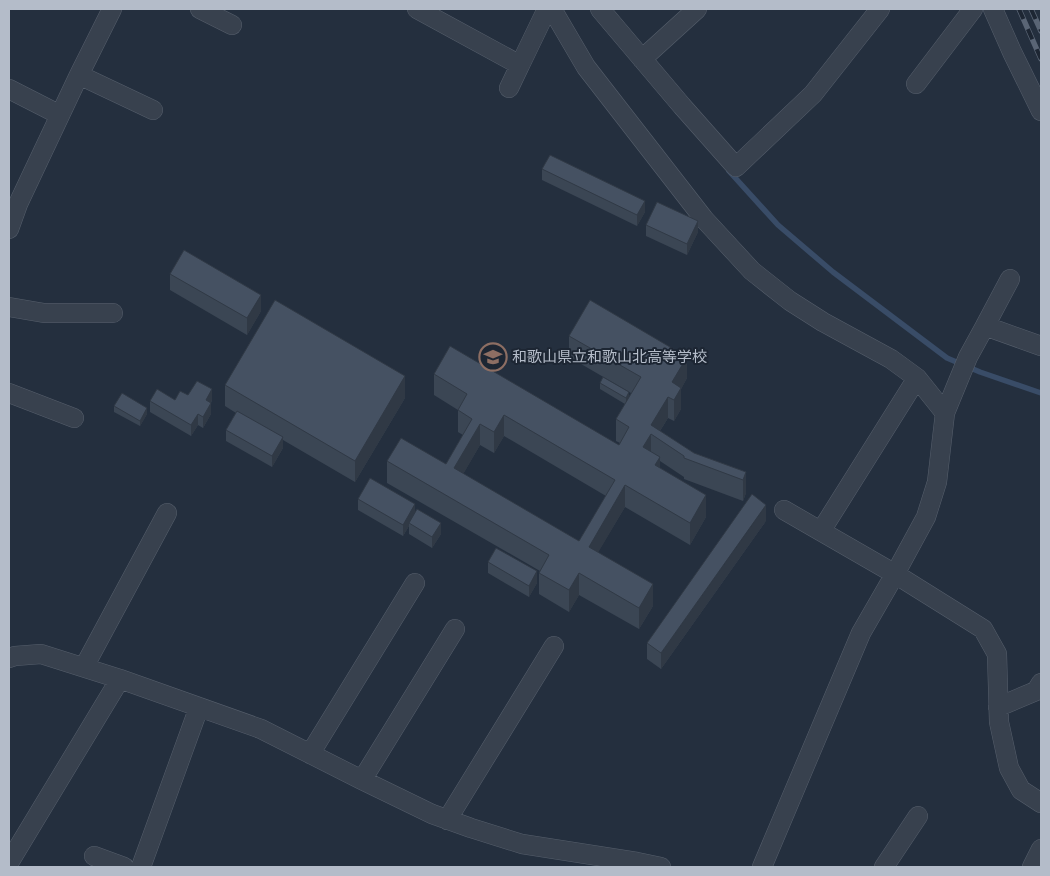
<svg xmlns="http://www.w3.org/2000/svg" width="1050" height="876" viewBox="0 0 1050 876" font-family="'Work Sans','Noto Sans JP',sans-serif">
  <rect width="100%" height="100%" fill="#242f3e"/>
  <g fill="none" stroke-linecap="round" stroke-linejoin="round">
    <path stroke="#394c67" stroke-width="5.5" d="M729 171 778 225 833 272 947 358 980 372 1041 393"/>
    <g stroke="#565f6c" stroke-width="20">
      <path id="street" d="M200 9 232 25
        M417 9 520 65 547 9
        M552 9 586 67 704 219 752 271 790 301 823 322 891 359 917 378 945 413
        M600 9 682 106 736 167 813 94 880 9
        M993 9 1012 52 1041 111
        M642 59 697 9
        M79 75 153 110
        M916 84 973 9
        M509 88 520 65
        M9 89 60 115
        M9 229 18 204 79 75 112 9
        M1010 279 985 326 1041 346
        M9 307 44 313H113
        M9 393 74 418
        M784 510 895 574 983 629 997 654 999 722 1009 768 1021 790 1041 803
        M821 531 917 378
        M9 658 15 656 41 654 120 679 261 729 362 780 432 814 471 828 522 844 637 862 661 867
        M84 667 167 513
        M998 707 1036 691 1041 683
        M310 754 415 583
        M362 780 455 629
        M447 820 554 646
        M94 856 124 867
        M10 861 120 679
        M141 867 199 707
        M762 867 861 633 895 574 926 517 937 482 945 413 968 357 985 326
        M884 867 918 816
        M1032 867 1041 849"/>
    </g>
    <use href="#street" stroke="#38414e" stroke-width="19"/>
    <g stroke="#5a6575" stroke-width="5.5">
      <path id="rail" d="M1019 9 1041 59
        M1031 9 1041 31"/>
    </g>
    <use href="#rail" stroke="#1d2633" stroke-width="4" stroke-dasharray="11" stroke-linecap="butt"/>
  </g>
  <path fill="#3b4654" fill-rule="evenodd" d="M542 169 645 212 637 226 542 180Z
    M646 225 698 232 687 255 646 236Z
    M170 274 261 311 247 335 170 290Z
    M569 336 687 378 681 389V409L674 421 668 418 660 431 694 453 746 472V493L743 501 684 479V477L660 461V468L706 517 690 545 625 507 598 552 653 606 639 629 579 595 569 612 539 594V573L540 571 387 483V461L446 464 463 435 458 432V410L434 395V374L619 445 620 443 616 441V419L625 404 600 389V383L629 397 631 393 569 357ZM504 436 606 496 579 541 463 474 480 445 494 453Z
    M225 385 405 398 355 482 283 440V448L272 467 226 441V430L236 413 225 406Z
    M188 395 212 400 211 403V414L203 428 198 425 191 436 150 412V401L175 400Z
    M114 406 147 414 140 426 114 412Z
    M358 499 415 513 441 534 432 548 409 534V526L403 536 358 510Z
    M766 521 661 669 647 659V643Z
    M488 562 537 583 529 597 488 573Z"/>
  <path fill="#303945" d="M645 201V212L637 226V215Z
    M698 221V232L687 255V244Z
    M261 295V311L247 335V318Z
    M687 357V378L681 389V409L674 421V400L672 382Z
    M405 376V398L355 482V461Z
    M212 389V400L206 411V400Z
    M629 392V398L626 404V398Z
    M668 397V418L656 437 651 425Z
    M211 403V414L203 428V417Z
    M147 408V414L140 426V421Z
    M198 414V425L191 436V425Z
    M504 415V436L494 453V432Z
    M480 424V445L454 490V468Z
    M651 434V455L643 447Z
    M283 437V448L272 467V456Z
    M660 457V478L655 465Z
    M746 472V493L743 501V480Z
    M625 485V507L589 568V547Z
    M706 495V517L690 545V523Z
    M415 504V516L409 523V526L403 536V525Z
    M766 505V521L661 669V653Z
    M441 523V534L432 548V537Z
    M537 571V583L529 597V586Z
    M579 573V595L569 612V590Z
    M653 584V606L639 629V608Z"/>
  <path fill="#455162" stroke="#303945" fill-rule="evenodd" d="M550 155 645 201 637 215 542 169Z
    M657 202 698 221 687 244 646 225Z
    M184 250 261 295 247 318 170 274Z
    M275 300 405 376 355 461 225 385Z
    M590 300 687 357 672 382 681 388 674 400 668 397 651 425 694 453 746 472 743 480 684 458V456L651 434 643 447 660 457 655 465 706 495 690 523 625 485 589 547 653 584 639 608 579 573 569 590 539 573 549 555 387 461 401 438 446 464 472 419 458 410 467 394 434 374 450 346 619 445 629 427 616 419 641 377 569 336ZM504 415 615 480 579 541 454 468 480 424 494 432Z
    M603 377 629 392 626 398 600 383Z
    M197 381 212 389 206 400 211 403 203 417 198 414 191 425 150 401 157 389 175 400 180 391 188 395Z
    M122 393 147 408 140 421 114 406Z
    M237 411 283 437 272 456 226 430Z
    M370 478 415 504 403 525 358 499Z
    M752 494 766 505 661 653 647 643Z
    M417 509 441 523 432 537 409 523Z
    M496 548 537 571 529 586 488 562Z"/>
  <defs>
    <g id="school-ring" transform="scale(1.4375)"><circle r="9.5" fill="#1d2633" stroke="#8d6e63" stroke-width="1.5"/><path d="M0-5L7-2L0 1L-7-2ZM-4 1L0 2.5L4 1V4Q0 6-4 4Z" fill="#8d6e63"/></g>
  </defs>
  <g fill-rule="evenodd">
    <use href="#school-ring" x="493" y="357"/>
  </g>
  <g text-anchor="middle" stroke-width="4" stroke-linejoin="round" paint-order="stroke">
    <g font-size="15" fill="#b4bcc9" stroke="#1d2633" text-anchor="start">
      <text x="512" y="362">和歌山県立和歌山北高等学校</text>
    </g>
  </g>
  <rect width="1050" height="876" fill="none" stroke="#b4bcc9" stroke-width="20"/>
</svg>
